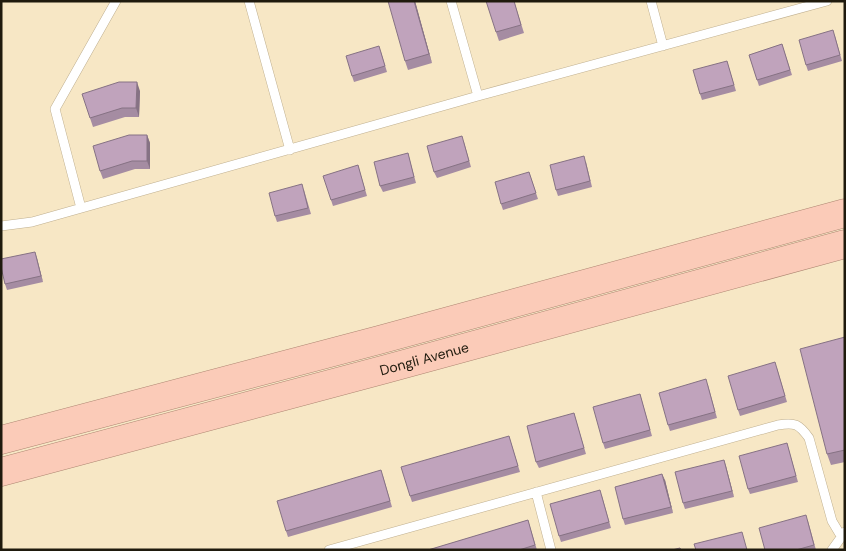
<svg xmlns="http://www.w3.org/2000/svg" width="846" height="551" viewBox="0 0 846 551" font-family="'DM Sans',sans-serif">
  <rect width="100%" height="100%" fill="#f7e7c5"/>
  <g fill="none" stroke-linecap="round" stroke-linejoin="round">
    <g stroke="#bfaf8f" stroke-width="10">
      <path id="service" d="M249 1 290 150
        M451 1 478 96
        M651 1 663 46
        M81 208 55 109 116 1
        M1 226 32 222 478 96 827 1
        M536 492 551 550
        M329 550 778 425C795 422 799 424 809 438L832 521 841 536
        M832 550 845 532"/>
    </g>
    <g stroke="#ad8571" stroke-width="29">
      <g id="trunk">
        <path d="M1 440 379 340 845 213"/>
        <path id="s1" d="M1 472 386 369 845 244"/>
      </g>
    </g>
    <use href="#service" stroke="#fff" stroke-width="9"/>
    <use href="#trunk" stroke="#fbcbb8" stroke-width="28"/>
  </g>
  <path fill="#a58ca2" d="M415 1 432 63 408 70 405 61Z
    M514 1 524 33 499 41 496 32Z
    M835 36 842 61 808 71 806 65Z
    M782 44 792 75 759 86 749 55Z
    M381 52 387 72 354 82 352 76Z
    M727 61 736 91 702 100 700 94Z
    M140 91 139 117H125L93 127 90 118Z
    M147 135 150 143V169H135L103 179 100 171Z
    M464 142 471 167 437 178 434 172Z
    M408 153 416 183 383 192 380 186Z
    M586 162 592 187 558 196 556 190Z
    M358 165 367 196 333 206 331 200Z
    M529 172 538 199 503 210 501 204Z
    M304 190 311 214 277 222 275 216Z
    M35 252 43 282 7 290 5 284Z
    M845 337V462L831 465 827 454Z
    M777 368 787 402 740 416 738 410Z
    M708 385 717 418 670 431 668 425Z
    M640 394 652 436 605 449 603 443Z
    M574 413 586 454 539 468 536 462Z
    M509 436 520 472 412 502 410 496Z
    M787 443 798 482 750 494 748 489Z
    M724 460 734 497 685 509 683 503Z
    M383 476 392 507 288 537 286 531Z
    M665 480 673 513 625 525 623 519Z
    M602 496 611 528 561 542 559 536Z
    M528 520 537 550H428Z
    M808 521 816 550H765Z"/>
  <path fill="#867284" d="M414 1H415L432 63 429 54Z
    M137 82 140 91 139 117 136 108Z
    M147 135 150 143V169L147 161Z
    M35 252 37 258 43 282 41 276Z
    M724 460 726 466 734 497 732 491Z
    M662 474 665 480 673 513 671 507Z"/>
  <path fill="#c0a3bc" stroke="#867284" d="M388 1H414L429 54 405 61Z
    M486 1H514L521 25 496 32Z
    M833 30 840 55 806 65 799 40Z
    M782 44 790 70 757 80 749 55Z
    M379 46 385 66 352 76 346 56Z
    M727 61 734 85 700 94 693 70Z
    M119 82H137L136 108H122L90 118 82 94Z
    M129 135H147V161H132L100 171 93 146Z
    M462 136 469 161 434 172 427 146Z
    M408 153 414 177 380 186 374 162Z
    M584 156 590 181 556 190 550 165Z
    M358 165 365 190 331 200 323 176Z
    M529 172 536 193 501 204 495 182Z
    M302 184 308 208 275 216 269 193Z
    M35 252 41 276 5 284 1 267V259Z
    M845 337V450L827 454 800 349Z
    M775 362 785 396 738 410 728 376Z
    M706 379 715 412 668 425 659 393Z
    M640 394 650 430 603 443 593 407Z
    M574 413 584 448 536 462 527 426Z
    M509 436 518 466 410 496 401 467Z
    M787 443 796 476 748 489 739 456Z
    M724 460 732 491 683 503 675 472Z
    M381 470 390 501 286 531 277 501Z
    M662 474 671 507 623 519 615 487Z
    M600 490 609 522 559 536 550 504Z
    M806 515 814 545 796 550H765L759 528Z
    M528 520 535 545 519 550H428Z
    M742 532 747 550H696L694 544Z
    M680 548 681 550H672Z"/>
  <g text-anchor="middle" stroke-width="5" stroke-linejoin="round" paint-order="stroke">
    <g font-size="14" fill="#1f1a0d" stroke="#fff">
      <text dy="5" stroke="none"><textPath href="#s1" startOffset="438">Dongli Avenue</textPath></text>
    </g>
  </g>
  <rect width="846" height="551" fill="none" stroke="#1f1a0d" stroke-width="5"/>
</svg>
